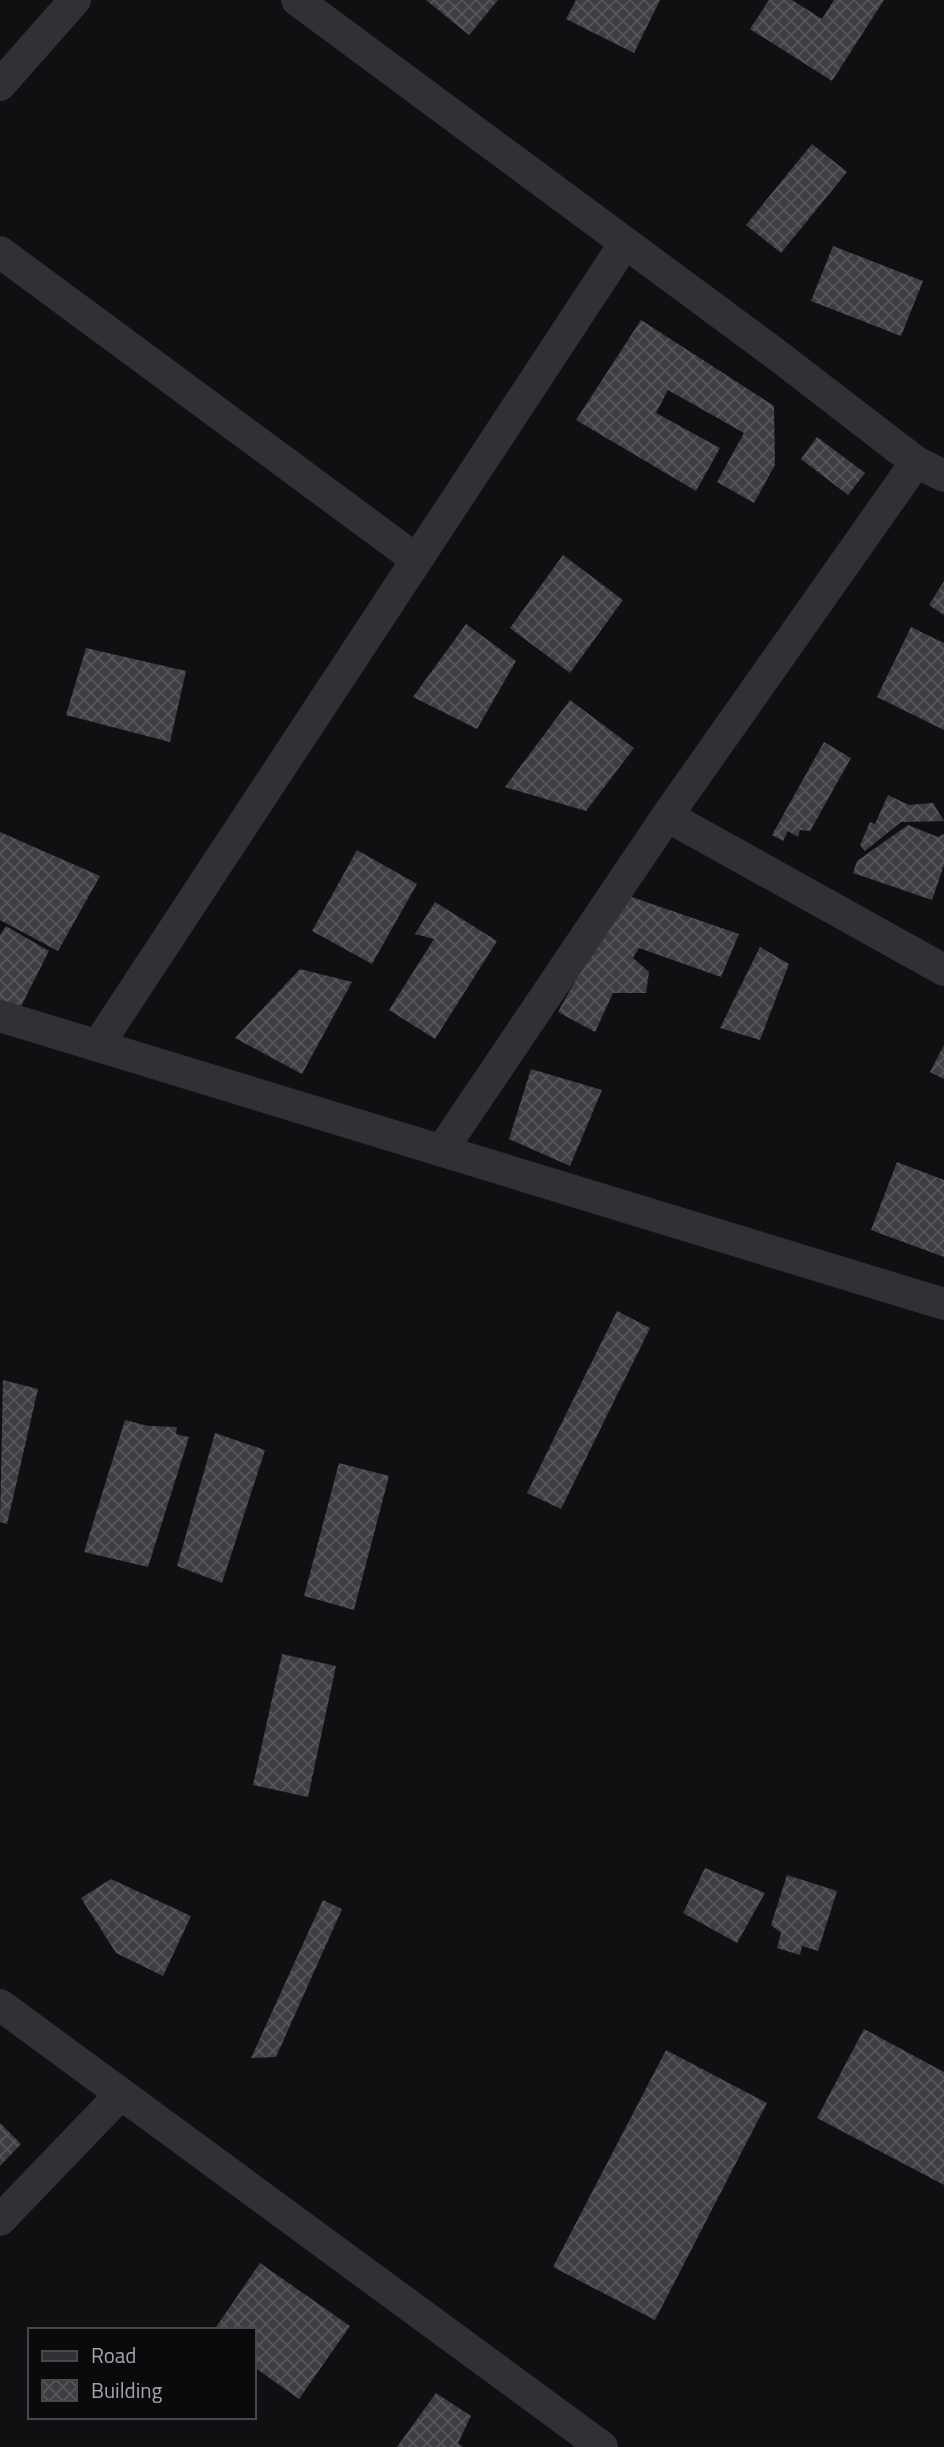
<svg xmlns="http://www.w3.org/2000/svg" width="944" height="2447" viewBox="0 0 944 2447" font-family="'Titillium Web',sans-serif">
  <defs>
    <pattern id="building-cross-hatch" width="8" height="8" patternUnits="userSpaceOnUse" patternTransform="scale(1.75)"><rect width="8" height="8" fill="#3e3d42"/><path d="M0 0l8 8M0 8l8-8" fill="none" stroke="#57565b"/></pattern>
  </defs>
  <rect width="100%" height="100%" fill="#100f11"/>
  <path fill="url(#building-cross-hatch)" d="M426 0H498L469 35Z
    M576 0H660L634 53 566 19Z
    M769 0H792L822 19 834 0H884L832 81 750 29Z
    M812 144 847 172 781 253 746 225Z
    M833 246 923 281 901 336 811 301Z
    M641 320 774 406 775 465 754 503 717 482 744 433 668 390 656 413 720 448 696 491 576 420Z
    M817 437 865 473 848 495 801 459Z
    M563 555 623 600 570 673 510 628Z
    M944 581V615L929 605Z
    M466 624 516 661 477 729 413 697Z
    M911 627 944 643V730L877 697Z
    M86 648 186 671 170 742 66 715Z
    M570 700 634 748 586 811 505 787Z
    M824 742 851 758 810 831 800 830 798 837 788 831 783 841 772 835Z
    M888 795 909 805 933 803 944 821 901 822 865 851 860 845 870 822 875 824Z
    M908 825 938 837 944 834V865L932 900 853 873 857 861Z
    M0 832 100 876 58 951 0 920Z
    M357 850 417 884 372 964 312 931Z
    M623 894 739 934 721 977 639 948 633 958 649 972 646 993H613L595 1032 558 1012Z
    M435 902 497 941 435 1039 389 1010 434 939 415 934Z
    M6 926 49 951 14 1020 0 1013V935Z
    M760 947 789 964 760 1040 720 1028Z
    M300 969 352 982 302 1074 235 1038Z
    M944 1045V1079L930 1072Z
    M531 1069 602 1090 570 1166 509 1139Z
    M897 1162 944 1180V1257L871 1230Z
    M617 1311 650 1328 561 1509 527 1493Z
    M3 1380 38 1389 7 1524 0 1522Z
    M125 1420 148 1426 177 1427 176 1434 189 1437 148 1567 84 1552Z
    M215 1433 265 1450 222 1583 177 1566Z
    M339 1463 389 1476 354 1610 304 1596Z
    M282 1654 336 1666 308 1797 253 1785Z
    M705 1868 765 1893 737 1943 683 1913Z
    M787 1875 837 1891 818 1951 802 1946 800 1955 777 1948 781 1933 771 1925Z
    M111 1879 191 1916 163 1976 116 1953 81 1898Z
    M323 1900 342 1909 276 2057 251 2058Z
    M864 2029 944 2072V2185L817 2118Z
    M666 2050 767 2103 655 2320 553 2267Z
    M0 2123 21 2144 0 2166Z
    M260 2263 350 2326 299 2399 254 2367V2330H214Z
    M436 2393 471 2416 458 2443 463 2447H397Z"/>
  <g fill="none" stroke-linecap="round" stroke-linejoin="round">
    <path stroke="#313135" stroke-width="32" d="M297 0 777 355 916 462 944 476
      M0 85 75 0
      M0 252 417 560
      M667 816 944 970
      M0 1016 944 1304
      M98 1045 625 243
      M442 1150 667 816 916 462
      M0 2005 602 2447
      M0 2220 121 2094"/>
  </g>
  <rect x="28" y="2328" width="228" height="91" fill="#0b0a0b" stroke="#47474d" stroke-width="2"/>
  <rect x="42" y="2351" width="35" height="10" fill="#313135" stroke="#47474d" stroke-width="2"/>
  <text x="91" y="2363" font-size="21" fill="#a2a3b0">Road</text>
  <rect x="42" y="2380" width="35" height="21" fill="url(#building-cross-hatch)" stroke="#47474d" stroke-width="2"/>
  <text x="91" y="2398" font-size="21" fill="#a2a3b0">Building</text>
</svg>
